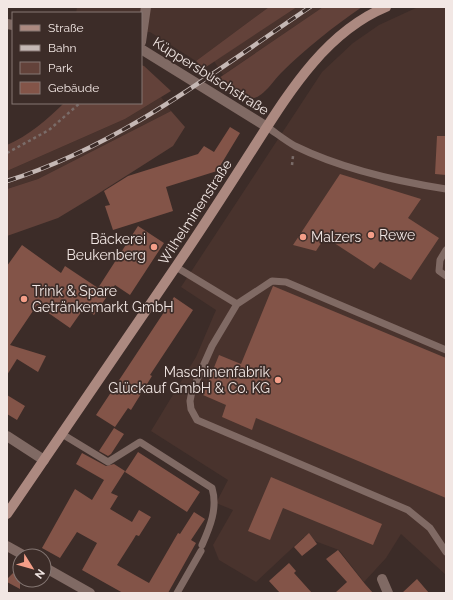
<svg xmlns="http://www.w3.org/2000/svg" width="453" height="600" viewBox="0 0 453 600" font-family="Raleway,sans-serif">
  <rect width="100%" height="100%" fill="#3c2c28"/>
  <path fill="#49332d" d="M77 7H269L196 61 150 32H141V13H76Z
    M297 7H323L223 75 214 61Z
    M418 7H446V575L401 534 386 558 364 582 339 550 304 537 256 582 219 560 213 545 233 510 216 503 228 480 151 431 196 357 216 310 181 287 322 72 353 43 379 25Z
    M161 97 171 111 38 179 7 189V171L125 119Z"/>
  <path fill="#63423a" d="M269 7H297L203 69 196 61Z
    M323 7H362C333 27 306 48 281 73 274 80 264 96 254 98 243 99 228 84 219 78Z
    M141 65 144 66 171 91 125 119 7 171V145C28 136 48 119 64 103H141Z
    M171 111 185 127 173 146 96 195 58 218 7 236V189L38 179Z"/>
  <path fill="#835448" d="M230 127 240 133 217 171 166 187 173 211 113 230 105 206 110 205 104 191 128 176 198 154 204 146 214 152Z
    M437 136H446V175L435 174Z
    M340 174 421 199 408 218 439 238 411 280 380 262 374 269 325 237 316 251 293 245Z
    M138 226 164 243 130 295 115 285 94 315 84 308 70 328 37 305 10 345 46 356 38 372 17 359 7 375V266L22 245 61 273 65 266 98 288Z
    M273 286 446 358V498L256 418 252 430 222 417 226 405 203 395 219 355 241 364Z
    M174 297 193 310 150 375 152 376 131 410 128 408 115 427 96 415Z
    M7 395 25 406 17 420 7 414Z
    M114 428 124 434 111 454 108 456 99 451Z
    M138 452 200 492 187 512 125 472Z
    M82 453 106 466 114 464 125 471 111 493 118 496 110 509 132 522 139 510 151 517 139 536 136 535 133 540 117 565 149 583 178 533 180 534 194 512 205 519 191 540 196 543 168 593H123L82 570 97 543 77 532 60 558 42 548 75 489 92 500 104 480 76 464Z
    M271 477 382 524 373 545 283 508 270 540 248 531Z
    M309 533 317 544 302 556 294 547Z
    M338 550 365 584 373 593H335L347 582 326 559Z
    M289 563 296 571 294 573 312 593H280L269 581Z
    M20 566V589L7 582V579Z
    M417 579 429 593H402Z"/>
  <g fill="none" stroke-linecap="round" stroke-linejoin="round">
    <path stroke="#7a6c69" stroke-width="2.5" stroke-dasharray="3 3" stroke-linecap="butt" d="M7 153 49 130 80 103
      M292 165 293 156"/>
    <path stroke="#806a64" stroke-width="7" d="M267 127C276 133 286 141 295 146 342 169 395 181 446 189
      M446 250 440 260 439 271 446 276
      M176 267 237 304
      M446 350 286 282 272 281 237 304 212 346 192 391 190 401 191 409 197 420 408 510 430 528 446 552
      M62 434 108 462 140 442 212 488C218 508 210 527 202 545
      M177 593 201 551"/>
    <path stroke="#806a64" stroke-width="10" d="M7 24 13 25
      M141 42 146 7
      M141 49 267 127
      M7 436 44 460
      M7 546 25 556
      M44 567 90 593
      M382 579 388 593"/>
    <path stroke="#ac8980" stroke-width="10" d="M7 514C64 431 121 348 177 265 201 230 224 194 247 158 284 101 321 34 386 7"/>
    <g stroke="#c5b8b5" stroke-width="4.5">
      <path id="rail" d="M7 181C119 146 214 72 310 7"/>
    </g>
    <use href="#rail" stroke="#3c2c28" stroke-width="3" stroke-dasharray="9" stroke-linecap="butt"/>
  </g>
  <g fill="#f49e88" stroke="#3c2c28" stroke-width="1.5">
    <circle cx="371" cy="235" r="4"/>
    <circle cx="303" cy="237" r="4"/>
    <circle cx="154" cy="247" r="4"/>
    <circle cx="24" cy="299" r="4"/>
    <circle cx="278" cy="380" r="4"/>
  </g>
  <g text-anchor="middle" stroke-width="3.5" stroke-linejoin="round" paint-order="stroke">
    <g font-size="14" fill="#f2e7e4" stroke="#3c2c28">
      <text transform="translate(211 76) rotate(32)" y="5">Küppersbuschstraße</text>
      <text transform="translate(195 212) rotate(-57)" y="5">Wilhelminenstraße</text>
    </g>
    <g font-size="14" fill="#f2e7e4" stroke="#3c2c28" text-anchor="start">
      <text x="379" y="240">Rewe</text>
      <text x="311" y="242">Malzers</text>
      <text x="146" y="244" text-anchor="end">Bäckerei<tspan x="146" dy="16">Beukenberg</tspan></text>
      <text x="32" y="296">Trink &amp; Spare<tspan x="32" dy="16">Getränkemarkt GmbH</tspan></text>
      <text x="270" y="377" text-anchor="end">Maschinenfabrik<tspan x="270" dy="16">Glückauf GmbH &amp; Co. KG</tspan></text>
    </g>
  </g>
  <rect width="453" height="600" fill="none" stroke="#f2e7e4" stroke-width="16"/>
  <rect x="12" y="12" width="130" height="92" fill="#3c2c28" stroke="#857773"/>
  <rect x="20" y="25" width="20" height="6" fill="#ac8980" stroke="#857773"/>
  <text x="48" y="32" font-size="12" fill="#f2e7e4">Straße</text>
  <rect x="20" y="45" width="20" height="6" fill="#c5b8b5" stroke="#857773"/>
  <text x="48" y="52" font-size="12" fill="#f2e7e4">Bahn</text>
  <rect x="20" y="62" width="20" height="12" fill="#63423a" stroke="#857773"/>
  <text x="48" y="72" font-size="12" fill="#f2e7e4">Park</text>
  <rect x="20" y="82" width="20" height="12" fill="#835448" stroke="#857773"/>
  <text x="48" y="92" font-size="12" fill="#f2e7e4">Gebäude</text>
  <g transform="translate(32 568) rotate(127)"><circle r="19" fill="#3c2c28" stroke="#857773"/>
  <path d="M0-3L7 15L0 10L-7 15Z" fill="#f49e88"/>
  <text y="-6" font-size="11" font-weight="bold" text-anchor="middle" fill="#f2e7e4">N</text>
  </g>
</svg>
